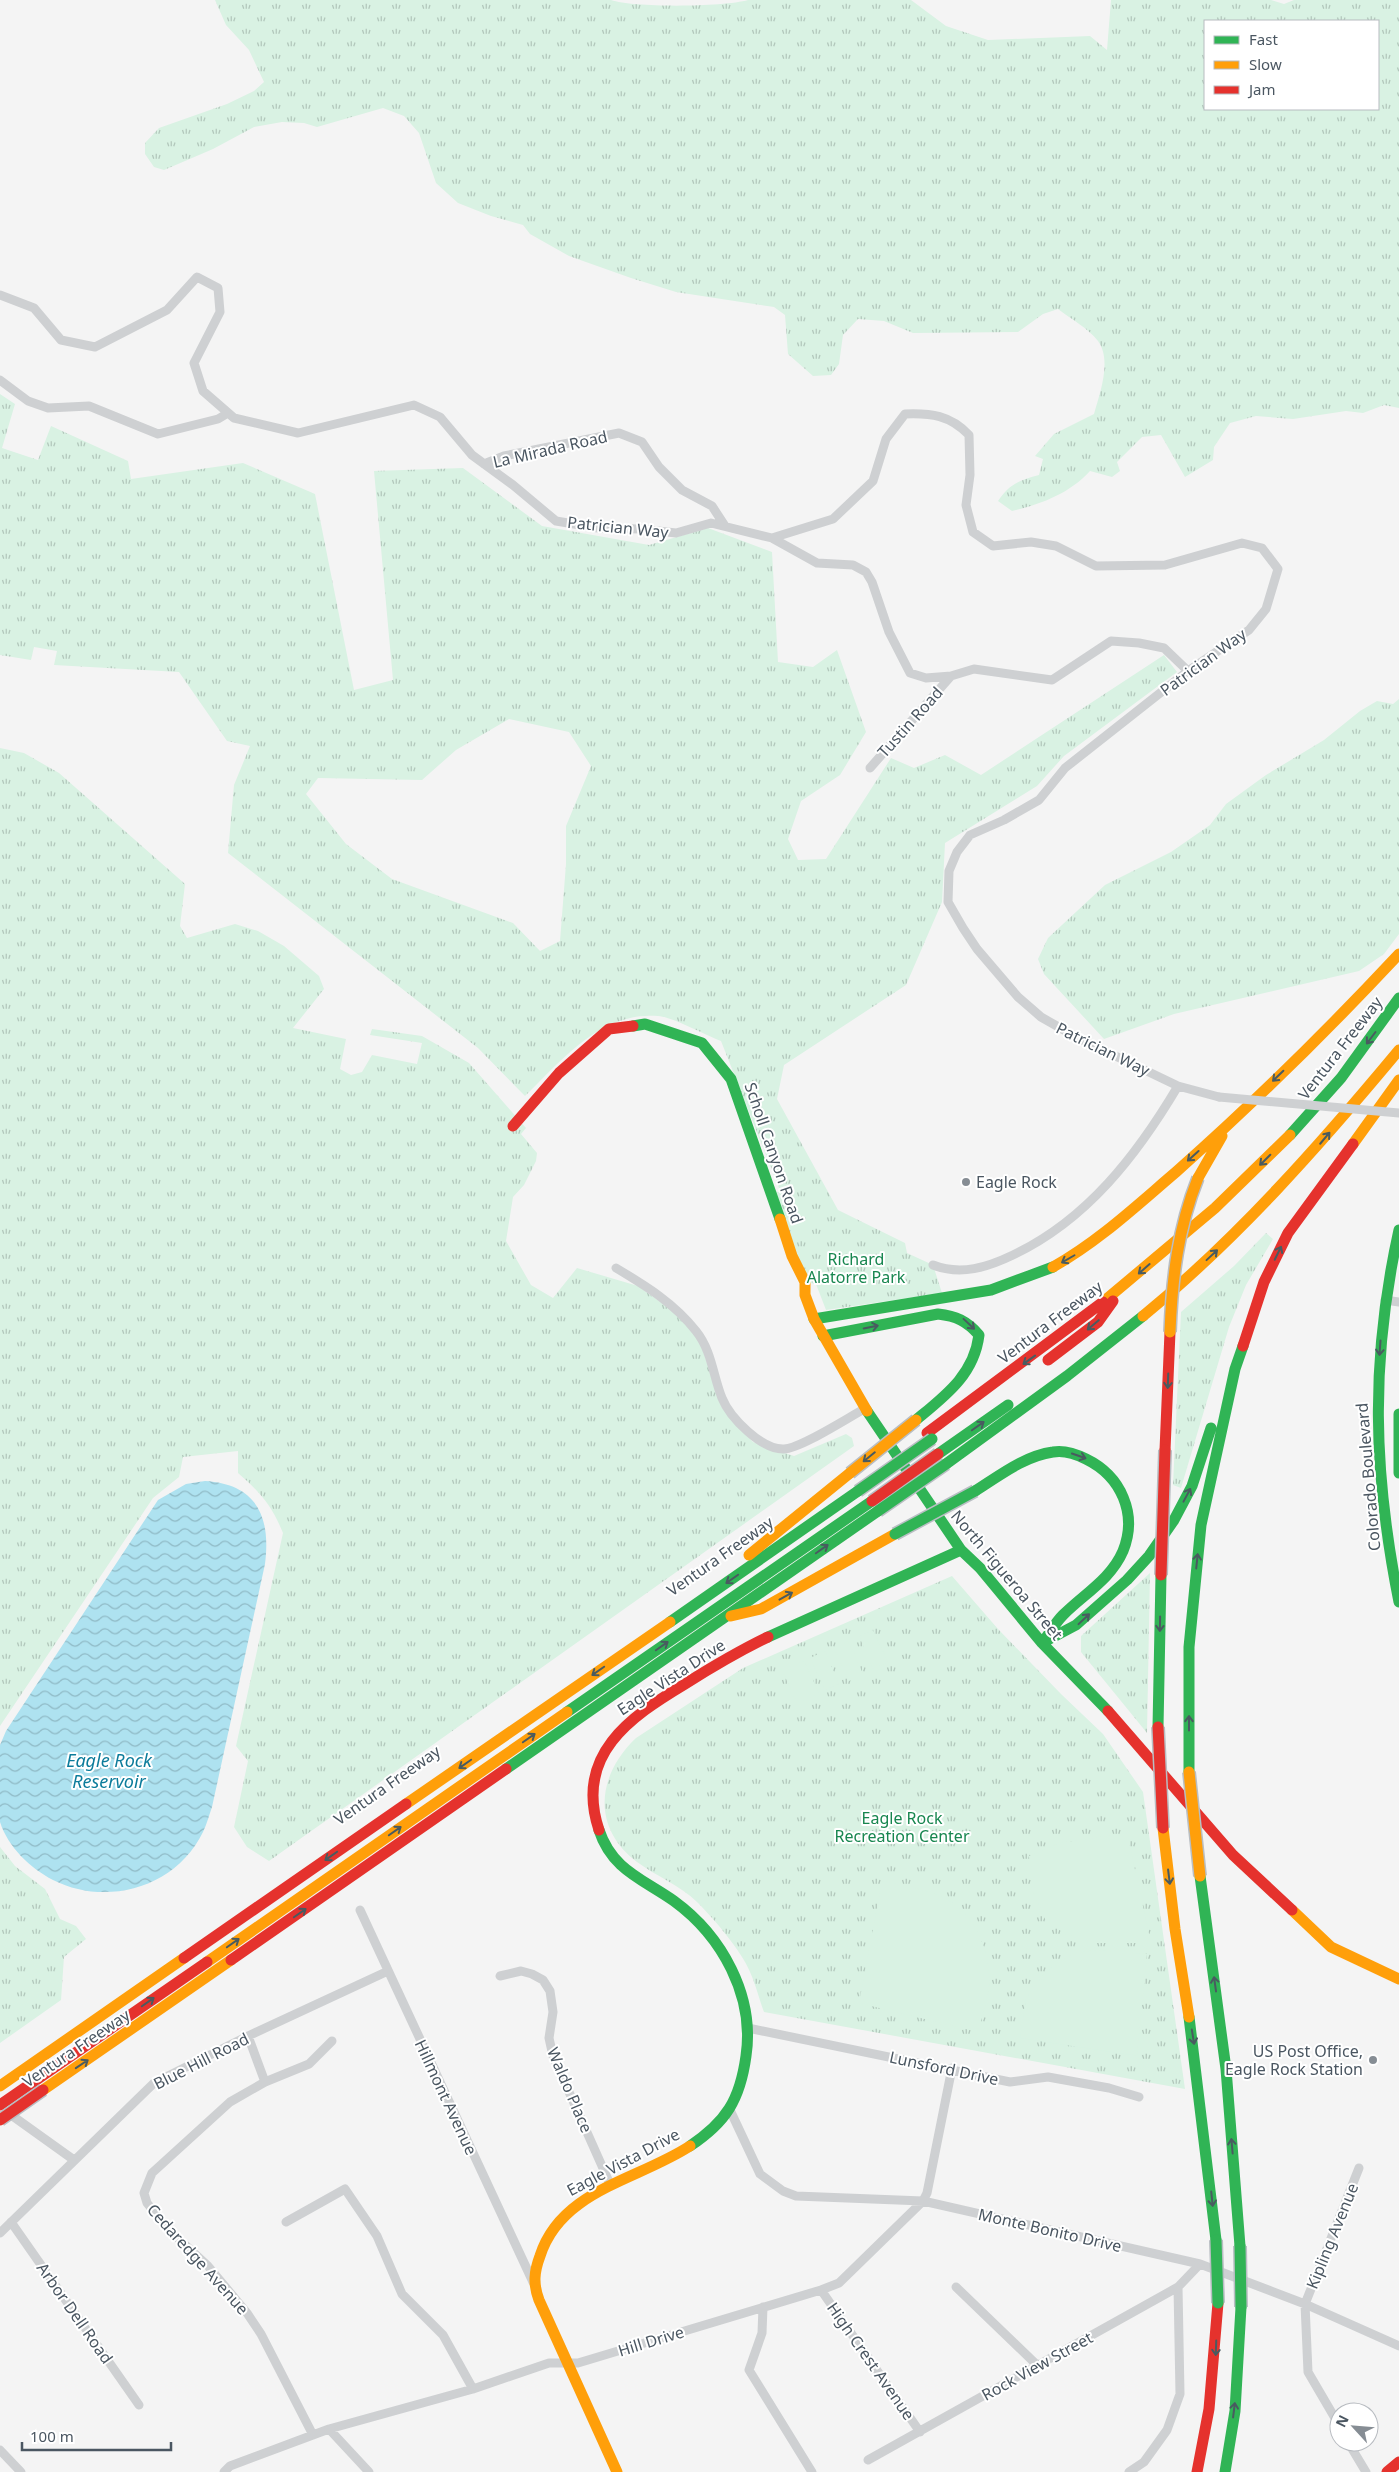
<svg xmlns="http://www.w3.org/2000/svg" width="1399" height="2472" viewBox="0 0 1399 2472" font-family="'Noto Sans',sans-serif">
  <defs>
    <pattern id="grass-tufts" width="24" height="20" patternUnits="userSpaceOnUse" patternTransform="scale(1.25)"><rect width="24" height="20" fill="#d9f2e3"/><path d="M3 7l-1-3M5 7V3M7 7l1-3M15 17l-1-3M17 17v-4M19 17l1-3" fill="none" stroke="#b2c7bb"/></pattern>
    <pattern id="water-waves" width="16" height="10" patternUnits="userSpaceOnUse" patternTransform="scale(1.25)"><rect width="16" height="10" fill="#aee2f0"/><path d="M0 5q4-4 8 0t8 0" fill="none" stroke="#90bac6"/></pattern>
  </defs>
  <rect width="100%" height="100%" fill="#f4f4f4"/>
  <path fill="url(#grass-tufts)" fill-rule="evenodd" d="M215 0H611C634 8 724 7 748 0H911L946 26 988 40 1090 36 1107 50 1111 0H1271L1284 4 1294 0H1399V408L1384 405 1363 413 1346 411 1293 419 1256 416 1230 423 1214 447 1213 460 1185 477 1161 435 1142 437 1117 462 1120 471 1112 477 1090 471C1069 494 1041 504 1012 511L998 501C1009 484 1020 480 1039 475L1043 459 1035 456 1054 434 1094 414C1100 393 1112 360 1098 341 1088 328 1071 319 1058 309L1043 314 1018 332 913 333 884 321 858 319 843 335 839 364 831 375 813 376 788 354 785 315 774 307 676 292 631 278 569 256 530 234 523 225 491 216 458 203 436 183 419 133 404 116 383 108 317 127 304 123 282 122 254 127 213 149 164 170 154 167 145 154V143L159 128 227 104 254 91 264 82 249 50 226 25ZM1205 21H1378V109H1205Z
    M0 394 15 404 2 448 38 460 51 426 128 461 131 479 243 463 315 494 354 690 393 680 374 471 463 468 542 526 649 545 708 528 772 552 778 662 813 667 837 650 866 732 840 775 801 801 788 839 798 860 826 859 891 758 914 768 945 755 981 775 1164 655 1177 672 1064 756 1037 786 945 843 942 902 906 985 784 1065 777 1099 838 1210 905 1243 907 1253 933 1265 942 1293 826 1310 816 1284 805 1282 769 1189 781 1193 721 1041C705 1035 673 1017 658 1016 601 1011 561 1061 525 1096L478 1048 228 853 234 785 250 746 227 741 179 672 54 665 57 651 34 647 31 660 0 655ZM509 719 569 732 591 766 566 826V864L560 941 540 951 513 923 392 879 346 844 306 794 318 778 422 780 456 750Z
    M1399 699V934L1384 954 1359 971 1174 1014 1104 1039 1044 974 1038 959 1048 938 1105 885 1171 852 1210 825 1226 804 1266 775 1324 740 1360 711 1377 701 1393 704Z
    M0 748 24 753 59 773 185 884 180 926 187 938 235 924 258 931 284 946 319 976 324 989 293 1028 346 1039 340 1069 351 1075 362 1072 372 1055 417 1064 422 1043 370 1035 372 1029 422 1036 469 1063 526 1128 521 1134 537 1153 536 1161 524 1185 513 1197 506 1241 531 1285 553 1298 577 1268 638 1286 680 1316 699 1339 722 1408 753 1442 794 1456 846 1434 852 1438 854 1446 269 1861 247 1847 234 1827 248 1761 236 1746 283 1533C272 1506 260 1492 238 1473V1451L183 1457 179 1477 153 1498 0 1726Z
    M1266 1233 1273 1239 1246 1285 1229 1327 1181 1488 1173 1485 1181 1312 1234 1266Z
    M1150 1573 1147 1733 1081 1652V1636Z
    M952 1576 998 1629 1061 1694 1103 1734 1143 1792 1185 2089 764 2012C759 1999 756 1985 750 1972 741 1950 714 1919 697 1902 681 1886 656 1876 637 1862 591 1827 597 1775 636 1738L743 1668Z
    M0 1847 15 1866 45 1889 60 1919 76 1926 86 1939 64 1957 61 2000 0 2043Z"/>
  <path fill="#d9f2e3" d="M873 1630 888 1662 873 1669 859 1636Z
    M849 1642 863 1674 849 1681 834 1648Z
    M825 1651 839 1684 825 1690 810 1658Z
    M804 1661 819 1693 797 1703 782 1670Z
    M1127 1833 1151 1943H1095L1065 1934 1045 1919 1032 1889 1029 1856 1059 1843Z
    M882 1881C904 1886 928 1889 948 1900 976 1915 992 1956 989 1986 988 2001 982 2017 978 2032L859 2003Z
    M1096 1950 1147 1954 1137 2056 1020 2038 1026 1999 1042 1976 1059 1961 1076 1953Z"/>
  <path fill="url(#water-waves)" d="M205 1481C257 1484 271 1517 265 1564L212 1807C209 1815 207 1824 203 1832 176 1888 106 1907 53 1880 30 1868 8 1847 0 1822V1745L6 1731 158 1500 186 1484Z"/>
  <g fill="none" stroke-linecap="round" stroke-linejoin="round">
    <path stroke="#ced0d2" stroke-width="9" d="M0 295 34 308 61 340 95 347 167 310 197 277 218 288 220 312 194 363 203 391 234 418 298 433 414 405 440 417 472 455 513 485 556 521 598 528 640 529 676 533 711 523 772 538 833 519 873 481 886 439 905 414C931 413 950 415 969 435L970 475 966 505 973 532 993 546 1031 542 1056 546 1096 566 1165 565 1242 543 1262 548 1278 569 1266 609 1249 630 1188 671 1065 768 1039 800 1004 820 970 835 957 852 949 871 948 902 963 928 977 949 1018 997 1041 1017 1078 1038 1178 1086 1219 1097
      M0 380 28 401 48 408 89 406 158 434 218 419 228 413
      M484 464 504 456 619 433 642 442 659 467 682 490 712 506 725 526
      M772 538 817 563 853 565 866 572 872 582 889 632 910 673 926 678 951 676 974 669 1052 680 1111 641 1139 643 1164 648 1188 671
      M870 768 951 676
      M933 1265C961 1276 988 1267 1013 1255 1087 1220 1137 1155 1178 1086
      M616 1268C646 1286 674 1303 696 1331 712 1351 713 1376 722 1398 730 1418 762 1450 784 1449 800 1449 849 1417 866 1408
      M1385 1300 1399 1302
      M360 1910 533 2282
      M500 1976 521 1971 532 1974 543 1980 550 1991 553 2012 549 2038 553 2056 610 2184
      M748 2028 1010 2082 1048 2077 1109 2088 1139 2097
      M248 2036 265 2082
      M730 2110 760 2174 783 2191 796 2196 923 2201 1200 2264 1305 2304 1399 2346
      M7 2112 74 2160
      M11 2222 139 2405
      M286 2222 345 2189 377 2236 402 2294 443 2335 473 2389
      M0 2233 154 2083 248 2036 388 1971
      M956 2287 1038 2366
      M821 2290 920 2432
      M763 2307 762 2333 749 2370 812 2472
      M1339 2425 1308 2372 1305 2304 1359 2168
      M329 2429 369 2472
      M313 2435 261 2334 247 2313 208 2266 168 2229 147 2203 144 2193 152 2173 230 2102 265 2082 309 2064 332 2041
      M1348 2442 1366 2472
      M0 2450 21 2472
      M868 2460 1178 2287 1200 2264
      M224 2472 230 2466 329 2429 473 2389 549 2363H578L821 2290 839 2283 923 2201 927 2193 952 2068
      M1129 2472 1144 2462 1167 2430 1180 2394 1178 2287"/>
    <path stroke="#30b455" stroke-width="11" d="M633 1026 645 1024 702 1043 731 1079 780 1219
      M1290 1135 1341 1078 1399 998
      M1399 1230C1370 1360 1373 1472 1399 1602
      M814 1319 991 1290 1053 1267
      M823 1336 938 1314C956 1316 967 1321 979 1335 974 1375 945 1396 916 1420
      M867 1411 961 1550 980 1568 1042 1643 1108 1711
      M1399 1414V1473
      M938 1454 1008 1405
      M946 1464 1067 1376 1143 1316
      M975 1491C999 1476 1024 1456 1053 1452 1064 1450 1076 1454 1086 1459 1121 1476 1138 1514 1123 1551 1111 1579 1084 1594 1063 1615 1056 1622 1051 1631 1045 1639
      M670 1622 858 1491
      M768 1637 961 1550
      M1042 1643 1076 1625 1127 1580 1149 1556 1174 1520 1192 1486 1211 1428
      M567 1712 872 1501
      M1158 1727 1161 1575
      M506 1769 878 1511
      M1189 1772V1647L1201 1525 1235 1369 1243 1346
      M599 1830C612 1870 643 1879 674 1901 722 1936 755 1996 746 2056 740 2100 726 2122 690 2146
      M1200 1876 1226 2069 1240 2246
      M1189 2017 1216 2240
      M1225 2472 1235 2411 1241 2307"/>
    <path stroke="#ff9f0a" stroke-width="11" d="M1353 1144 1399 1080
      M1198 1178 1222 1136
      M780 1219 792 1256 805 1282V1295L814 1319 867 1411
      M1053 1267C1099 1241 1136 1206 1176 1172 1254 1103 1328 1030 1399 954
      M1103 1302 1215 1208 1290 1135
      M1143 1316C1238 1238 1320 1145 1399 1050
      M749 1555 850 1473
      M731 1616 761 1609 895 1534
      M406 1804 670 1622
      M1163 1828 1175 1929 1189 2017
      M1292 1910 1331 1947 1399 1979
      M207 1962 567 1712
      M0 2086 184 1958
      M43 2090 231 1960
      M617 2472 539 2300C533 2284 534 2272 540 2256 561 2190 638 2180 690 2146"/>
    <path stroke="#e5322d" stroke-width="11" d="M513 1126 559 1073 609 1029 633 1026
      M1243 1346 1264 1282 1288 1233 1353 1144
      M1048 1360 1098 1322 1113 1301
      M927 1433 1103 1302
      M1165 1450 1170 1332
      M1108 1711 1233 1855 1292 1910
      M599 1830C574 1755 630 1717 685 1684 712 1667 739 1651 768 1637
      M184 1958 406 1804
      M231 1960 506 1769
      M0 2105 207 1962
      M1197 2472 1209 2409 1218 2303
      M1387 2472 1399 2462"/>
    <g stroke="#b9bec3" stroke-width="14" stroke-linecap="butt">
      <path id="fast-bridge" d="M858 1491 932 1439
        M878 1511 946 1464
        M895 1534 975 1491
        M1216 2240 1218 2303
        M1240 2246 1241 2307"/>
    </g>
    <g stroke="#b9bec3" stroke-width="14" stroke-linecap="butt">
      <path id="slow-bridge" d="M1170 1332C1172 1278 1178 1228 1198 1178
        M850 1473 916 1420
        M1189 1772 1200 1876"/>
    </g>
    <g stroke="#b9bec3" stroke-width="14" stroke-linecap="butt">
      <path id="jam-bridge" d="M872 1501 938 1454
        M1161 1575 1165 1450
        M1158 1727 1163 1828
        M0 2120 43 2090"/>
    </g>
    <path stroke="#ced0d2" stroke-width="9" d="M1219 1097 1399 1113"/>
    <use href="#fast-bridge" stroke="#30b455" stroke-width="11"/>
    <use href="#slow-bridge" stroke="#ff9f0a" stroke-width="11"/>
    <use href="#jam-bridge" stroke="#e5322d" stroke-width="11"/>
  </g>
  <defs><path id="oneway-shaft" d="M-6 0H5M1.5-3L5.5 0L1.5 3" fill="none" stroke-width="1.6" stroke-linecap="round" stroke-linejoin="round" transform="scale(1.25)"/></defs>
  <g stroke="#495b60">
    <use href="#oneway-shaft" transform="translate(1371 1038) rotate(127)"/>
    <use href="#oneway-shaft" transform="translate(1278 1076) rotate(136)"/>
    <use href="#oneway-shaft" transform="translate(1325 1138) rotate(-50)"/>
    <use href="#oneway-shaft" transform="translate(1193 1156) rotate(138)"/>
    <use href="#oneway-shaft" transform="translate(1265 1160) rotate(135)"/>
    <use href="#oneway-shaft" transform="translate(1278 1253) rotate(-64)"/>
    <use href="#oneway-shaft" transform="translate(1212 1255) rotate(-43)"/>
    <use href="#oneway-shaft" transform="translate(1068 1259) rotate(150)"/>
    <use href="#oneway-shaft" transform="translate(1144 1269) rotate(139)"/>
    <use href="#oneway-shaft" transform="translate(969 1324) rotate(43)"/>
    <use href="#oneway-shaft" transform="translate(1093 1325) rotate(140)"/>
    <use href="#oneway-shaft" transform="translate(871 1327) rotate(-11)"/>
    <use href="#oneway-shaft" transform="translate(1380 1348) rotate(94)"/>
    <use href="#oneway-shaft" transform="translate(1029 1360) rotate(144)"/>
    <use href="#oneway-shaft" transform="translate(1168 1381) rotate(92)"/>
    <use href="#oneway-shaft" transform="translate(978 1426) rotate(-35)"/>
    <use href="#oneway-shaft" transform="translate(1079 1456) rotate(19)"/>
    <use href="#oneway-shaft" transform="translate(869 1457) rotate(141)"/>
    <use href="#oneway-shaft" transform="translate(1187 1495) rotate(-62)"/>
    <use href="#oneway-shaft" transform="translate(822 1549) rotate(-35)"/>
    <use href="#oneway-shaft" transform="translate(1197 1561) rotate(-84)"/>
    <use href="#oneway-shaft" transform="translate(732 1579) rotate(145)"/>
    <use href="#oneway-shaft" transform="translate(786 1596) rotate(-29)"/>
    <use href="#oneway-shaft" transform="translate(1084 1619) rotate(-43)"/>
    <use href="#oneway-shaft" transform="translate(1160 1624) rotate(91)"/>
    <use href="#oneway-shaft" transform="translate(662 1646) rotate(-35)"/>
    <use href="#oneway-shaft" transform="translate(598 1671) rotate(145)"/>
    <use href="#oneway-shaft" transform="translate(1189 1723) rotate(-90)"/>
    <use href="#oneway-shaft" transform="translate(529 1738) rotate(-35)"/>
    <use href="#oneway-shaft" transform="translate(465 1764) rotate(145)"/>
    <use href="#oneway-shaft" transform="translate(395 1831) rotate(-35)"/>
    <use href="#oneway-shaft" transform="translate(331 1856) rotate(145)"/>
    <use href="#oneway-shaft" transform="translate(1169 1877) rotate(83)"/>
    <use href="#oneway-shaft" transform="translate(300 1913) rotate(-35)"/>
    <use href="#oneway-shaft" transform="translate(233 1943) rotate(-35)"/>
    <use href="#oneway-shaft" transform="translate(1215 1984) rotate(-98)"/>
    <use href="#oneway-shaft" transform="translate(148 2002) rotate(-35)"/>
    <use href="#oneway-shaft" transform="translate(1193 2037) rotate(81)"/>
    <use href="#oneway-shaft" transform="translate(82 2064) rotate(-34)"/>
    <use href="#oneway-shaft" transform="translate(1232 2146) rotate(-95)"/>
    <use href="#oneway-shaft" transform="translate(1212 2199) rotate(84)"/>
    <use href="#oneway-shaft" transform="translate(1216 2348) rotate(92)"/>
    <use href="#oneway-shaft" transform="translate(1234 2410) rotate(-83)"/>
  </g>
  <g fill="#868d94" stroke="#fff" stroke-width="2">
    <circle cx="966" cy="1182" r="5"/>
    <circle cx="1373" cy="2060" r="5"/>
  </g>
  <g text-anchor="middle" stroke-width="4" stroke-linejoin="round" paint-order="stroke">
    <g font-size="16" fill="#4a5661" stroke="#fff">
      <text transform="translate(550 449) rotate(-13)" y="6">La Mirada Road</text>
      <text transform="translate(618 527) rotate(6)" y="6">Patrician Way</text>
      <text transform="translate(1203 662) rotate(-36)" y="6">Patrician Way</text>
      <text transform="translate(910 722) rotate(-48)" y="6">Tustin Road</text>
      <text transform="translate(1340 1048) rotate(-52)" y="6">Ventura Freeway</text>
      <text transform="translate(1103 1049) rotate(26)" y="6">Patrician Way</text>
      <text transform="translate(774 1153) rotate(71)" y="6">Scholl Canyon Road</text>
      <text transform="translate(1050 1322) rotate(-37)" y="6">Ventura Freeway</text>
      <text transform="translate(1368 1477) rotate(-95)" y="6">Colorado Boulevard</text>
      <text transform="translate(720 1556) rotate(-35)" y="6">Ventura Freeway</text>
      <text transform="translate(1007 1575) rotate(50)" y="6">North Figueroa Street</text>
      <text transform="translate(671 1677) rotate(-33)" y="6">Eagle Vista Drive</text>
      <text transform="translate(387 1785) rotate(-35)" y="6">Ventura Freeway</text>
      <text transform="translate(76 2048) rotate(-34)" y="6">Ventura Freeway</text>
      <text transform="translate(201 2061) rotate(-27)" y="6">Blue Hill Road</text>
      <text transform="translate(944 2068) rotate(12)" y="6">Lunsford Drive</text>
      <text transform="translate(570 2090) rotate(67)" y="6">Waldo Place</text>
      <text transform="translate(446 2097) rotate(65)" y="6">Hillmont Avenue</text>
      <text transform="translate(623 2162) rotate(-28)" y="6">Eagle Vista Drive</text>
      <text transform="translate(1050 2230) rotate(13)" y="6">Monte Bonito Drive</text>
      <text transform="translate(1332 2236) rotate(-68)" y="6">Kipling Avenue</text>
      <text transform="translate(198 2259) rotate(48)" y="6">Cedaredge Avenue</text>
      <text transform="translate(75 2313) rotate(55)" y="6">Arbor Dell Road</text>
      <text transform="translate(651 2341) rotate(-17)" y="6">Hill Drive</text>
      <text transform="translate(871 2361) rotate(55)" y="6">High Crest Avenue</text>
      <text transform="translate(1037 2366) rotate(-29)" y="6">Rock View Street</text>
    </g>
    <g font-size="16" fill="#4a5661" stroke="#fff" text-anchor="start">
      <text x="976" y="1188">Eagle Rock</text>
      <text x="1363" y="2057" text-anchor="end">US Post Office,<tspan x="1363" dy="18">Eagle Rock Station</tspan></text>
    </g>
    <g font-size="16" fill="#17864f" stroke="#fff">
      <text x="856" y="1265">Richard<tspan x="856" dy="18">Alatorre Park</tspan></text>
      <text x="902" y="1824">Eagle Rock<tspan x="902" dy="18">Recreation Center</tspan></text>
    </g>
    <g font-size="18" font-style="italic" fill="#0c7c9b" stroke="#fff">
      <text x="109" y="1767">Eagle Rock<tspan x="109" dy="21">Reservoir</tspan></text>
    </g>
  </g>
  <rect x="1204" y="20" width="175" height="90" fill="#ffffff" stroke="#b7bbc0"/>
  <rect x="1214" y="36" width="25" height="8" fill="#30b455" stroke="#b7bbc0"/>
  <text x="1249" y="45" font-size="15" fill="#4a5661">Fast</text>
  <rect x="1214" y="61" width="25" height="8" fill="#ff9f0a" stroke="#b7bbc0"/>
  <text x="1249" y="70" font-size="15" fill="#4a5661">Slow</text>
  <rect x="1214" y="86" width="25" height="8" fill="#e5322d" stroke="#b7bbc0"/>
  <text x="1249" y="95" font-size="15" fill="#4a5661">Jam</text>
  <g transform="translate(1354 2427) rotate(296)"><circle r="24" fill="#ffffff" stroke="#b7bbc0"/>
  <path d="M0-4L9 19L0 12L-9 19Z" fill="#868d94"/>
  <text y="-8" font-size="14" font-weight="bold" text-anchor="middle" fill="#4a5661">N</text>
  </g>
  <path d="M22 2442v8h149v-8" fill="none" stroke="#4a5661" stroke-width="2.5"/>
  <text x="30" y="2442" font-size="15" fill="#4a5661" stroke="#ffffff" stroke-width="4" paint-order="stroke">100 m</text>
</svg>
